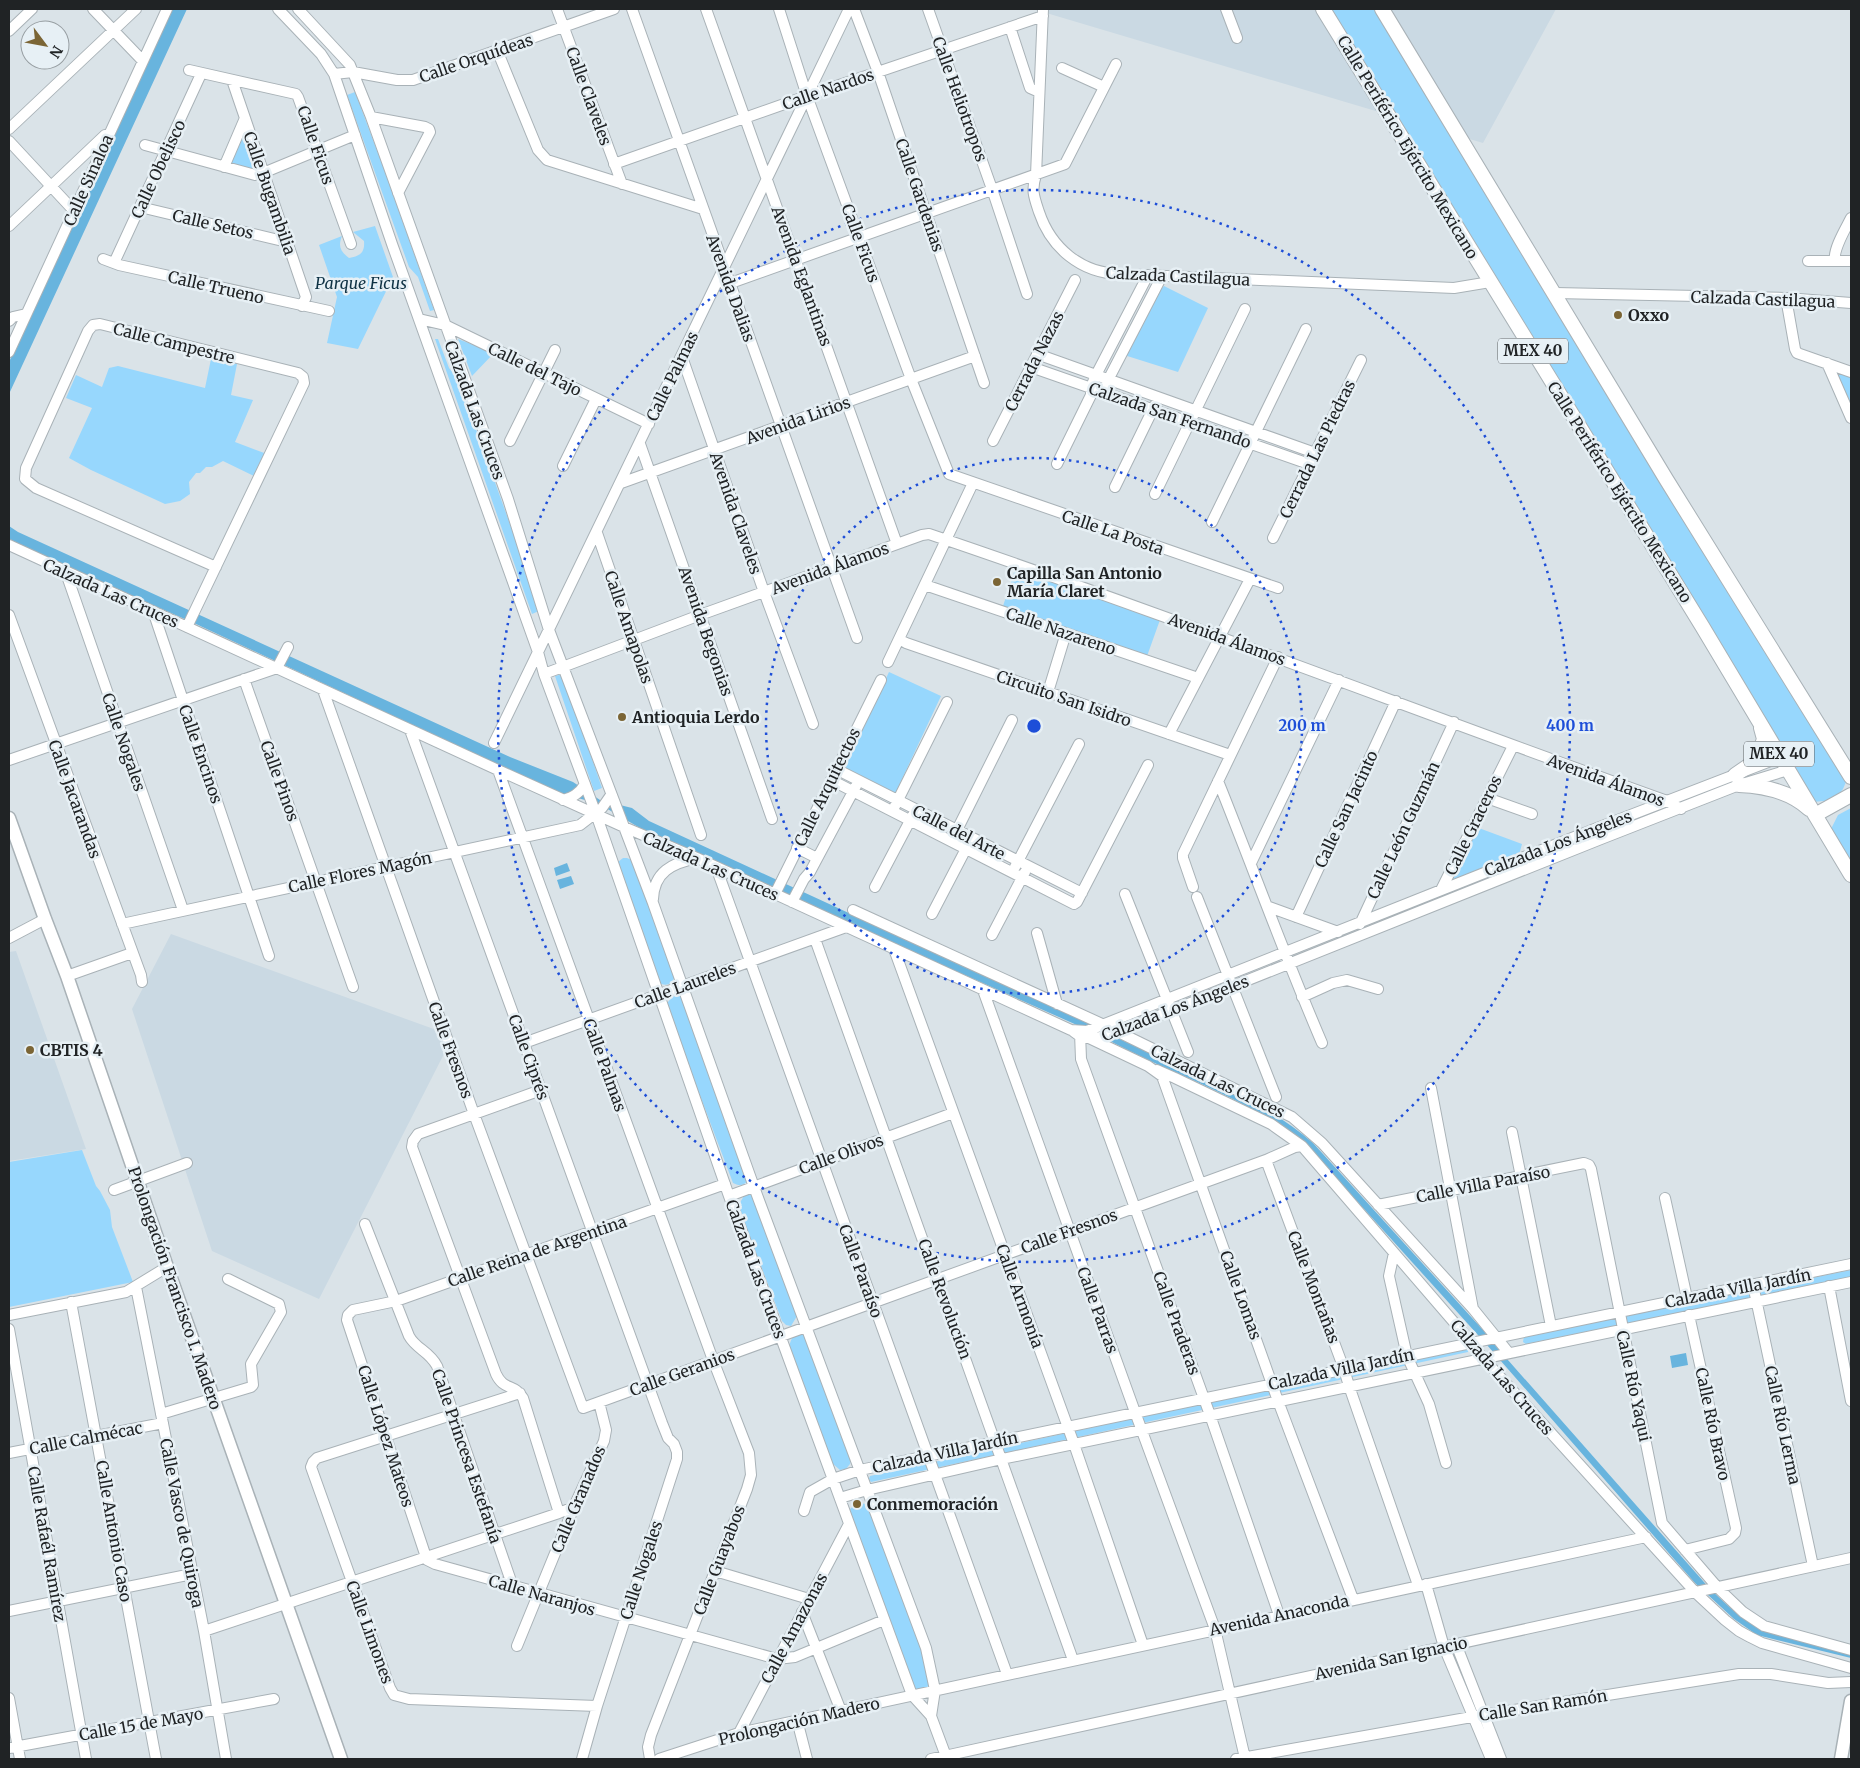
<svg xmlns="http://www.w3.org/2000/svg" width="1860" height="1768" viewBox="0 0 1860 1768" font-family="Merriweather,serif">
  <rect width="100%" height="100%" fill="#dae3e8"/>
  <path fill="#cad9e3" d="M1033 9H1556L1483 143Z
    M171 934 442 1032 447 1048 319 1299 212 1251 132 1009Z
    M16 951 86 1149 9 1161V952Z"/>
  <path fill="#97d7fd" d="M1327 9H1381L1849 775 1843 789 1834 800 1813 802Z
    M355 92 384 169 434 310 430 311 418 277 409 267 347 95Z
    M245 120 262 173 225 166Z
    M375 226 393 277 358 349 327 343 337 297 319 245 342 236C338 246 340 251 349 258 360 256 365 253 364 241L353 232Z
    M1164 286 1208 308 1178 372 1124 355 1153 299Z
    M435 339H438L449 368 458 379 540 608 539 611 532 614Z
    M458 339 494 353 472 376Z
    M211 359 237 364 231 395 253 400 235 442 267 454 256 477 223 461 212 467H206L200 473H196L189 482 190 494 180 501 165 504 91 470 69 458 92 408 66 398 76 375 102 387 109 368 118 366 205 388Z
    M1828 368 1851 376V418Z
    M1016 567 1161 617 1146 659 1002 609Z
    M889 672 941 696 895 794 843 769Z
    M563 674 602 788 594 791 555 676Z
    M1851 808V872L1830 831 1838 815Z
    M1476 827 1522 844 1517 862 1446 891Z
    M623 858H627L634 861 675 976C672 985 666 987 657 982L616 867 618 862Z
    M673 996H680L684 998 748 1181C743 1186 739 1186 733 1183L667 1008 668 1002Z
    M82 1150 96 1186 100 1191 110 1210 112 1227 133 1282 9 1307V1162Z
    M749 1194 754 1196 797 1316 791 1326 786 1325 782 1321 740 1211C738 1204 741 1201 744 1196Z
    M1851 1270V1277L1526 1344 1523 1342 1524 1336Z
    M801 1333 806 1336 851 1459 850 1464 846 1469 840 1470 832 1463 789 1349C790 1341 792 1334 801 1333Z
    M1465 1346 1469 1349 1468 1352 871 1482 869 1479 870 1476Z
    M857 1503 867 1504 870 1510 928 1668 929 1685 926 1688 917 1690 912 1685 851 1514 850 1509Z"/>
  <path fill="#68b4de" d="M172 9H187L9 394V362Z
    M9 526 18 532 510 757 573 782 600 800 632 808 649 821 1085 1022C1100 1033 1117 1037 1133 1045 1194 1075 1262 1098 1313 1143L1483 1330 1493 1343 1711 1590 1737 1614 1759 1629 1851 1652V1658L1757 1635 1734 1619 1695 1583 1487 1345 1308 1147C1291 1131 1272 1120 1252 1109 1201 1081 1146 1062 1097 1034L657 838 599 804 560 793 504 768 196 624 27 550 9 540Z
    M567 863 570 871 556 876 554 868Z
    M571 876 574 884 560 889 557 880Z
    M1686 1353 1688 1365 1672 1368 1670 1356Z"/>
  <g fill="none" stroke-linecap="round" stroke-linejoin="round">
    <g stroke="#a9b2b7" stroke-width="12">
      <path id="minor" d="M93 9 142 60
        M278 9 321 54 334 74 392 244 538 652 544 674 596 814 729 1196 912 1695 931 1716 947 1759
        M298 9 350 65 371 117 508 499 549 630 653 903 754 1187 926 1648 935 1690 931 1716
        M557 9 622 184
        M632 9 857 638
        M706 9 897 544
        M779 9 807 96 911 379 949 474 1278 588
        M854 9 878 72 984 383
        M928 9 992 189 1027 294
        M1043 9 1036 175C1031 190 1034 197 1039 212 1051 248 1081 273 1119 274L1454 288 1490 282
        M1226 9 1237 38
        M1010 27 1030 88 1039 92
        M9 31 32 9
        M497 50 538 150 547 160 703 209
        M1062 68 1104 87
        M189 70 296 94 298 97 351 244
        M334 74 353 72 397 80H413L614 9
        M232 80 306 297 302 306
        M371 117 425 127 429 129 430 132 398 193
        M9 129 136 9
        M9 141 75 212
        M145 145 255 175 263 173 355 135
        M614 164 807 96 1043 16
        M224 167 245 118
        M140 207 287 242
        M9 226 105 135
        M103 259 119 265 329 311
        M1835 260C1833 249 1846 228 1851 218
        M1808 261H1851
        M114 263 201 74
        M725 285 1065 164 1116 64
        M1555 293 1786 298 1851 303
        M1786 298 1795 349 1797 353 1851 372
        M419 319 445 325 649 424
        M9 321 13 317 26 314
        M9 352 167 9
        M1037 354 1315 453
        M682 357 764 592 813 724
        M1827 363 1851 418
        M1031 367 1309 464
        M1106 384 1162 276
        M510 441 555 350
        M993 441 1075 280
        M640 444 772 819
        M1057 464 1091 395V387L1096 375 1148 275
        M563 466 596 399
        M621 483 975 356
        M1115 487 1155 405
        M1155 494 1245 309
        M1212 522 1306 329
        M597 533 701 835
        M1273 538 1361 360
        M9 545 498 770 624 827 697 858 1071 1030 1087 1031 1597 828 1781 757
        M66 573 183 910
        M925 585 1198 678
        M153 611 269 956
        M9 615 141 975 142 982
        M187 627 304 383 303 377 298 373 100 324 93 325 88 331 26 468 25 479 36 488 216 567
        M899 639 906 643 1230 755
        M888 662 973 483
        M544 674 700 615 922 535 929 534C1177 618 1421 713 1667 801L1681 809
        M244 679 353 987
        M323 690 474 1114 583 1408 1266 1160 1295 1147 1302 1146
        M1048 692 1066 633
        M410 730 662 1423 668 1438 674 1444 677 1452V1459L597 1706 582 1759
        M1169 734 1250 579
        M494 743 849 9
        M9 760 277 668 288 647
        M836 769 1082 893
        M498 770 713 1360 749 1453 751 1475 747 1489 651 1735 648 1747 650 1759
        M831 780 1074 904 1077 902 1148 765
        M1218 781C1253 868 1285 957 1322 1043
        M1487 798 1532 814
        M563 800C573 797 579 794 585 784
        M895 806 947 702
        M954 836 1012 720
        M797 848 817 858
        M1251 863 1339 680
        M716 867 1007 1674
        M1015 867 1079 744
        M875 887 913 815
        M1193 887 1183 858V854L1278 657
        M1441 890 1513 746
        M775 894 881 680
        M1125 894 1188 1052
        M1197 897 1276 1097
        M653 899C654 872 672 863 697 858
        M792 902 804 879 810 872 856 786
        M1269 907 1338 932
        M853 910 1102 1024 1292 1117 1322 1143 1474 1310 1508 1352
        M932 914 969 843
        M1296 917 1396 701
        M122 924 580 825 602 808 611 795
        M1360 924 1454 722
        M1037 933 1057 1004
        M992 935 1025 872
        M9 938 45 919
        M815 939 1073 1660
        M894 949 1074 1444 1143 1645
        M67 976 132 953
        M983 990 1135 1412 1215 1629 1245 1758
        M1302 997 1333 983 1347 980 1378 989
        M1074 1032C1088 1044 1102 1036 1118 1032L1601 839 1739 785 1788 770
        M1080 1033 1081 1059 1210 1415 1279 1615
        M1089 1038 1148 1066 1162 1076 1278 1401 1353 1599
        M524 1043 846 927
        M1157 1070 1175 1078 1271 1124 1302 1146 1471 1342 1483 1358 1696 1593 1725 1620 1739 1631 1750 1637 1762 1643 1851 1668
        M1431 1088 1473 1309
        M541 1090 418 1134 413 1141 412 1147 496 1374C504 1391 514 1383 523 1398L559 1513
        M1512 1132 1551 1326
        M1266 1160 1344 1369 1349 1386 1418 1585
        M725 1184 396 1301 353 1310 348 1315 347 1320 427 1560 435 1564 777 1659 795 1657 884 1620
        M114 1190 187 1163
        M729 1196 953 1113
        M1665 1198 1687 1298
        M1378 1205 1584 1163 1589 1165 1591 1169 1662 1523 1718 1588 1743 1612 1764 1626 1851 1650
        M365 1224 409 1336C416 1349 429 1351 437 1366L513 1587
        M1394 1253 1389 1276 1407 1356 1429 1404 1446 1463
        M1753 1285 1813 1566
        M1829 1286 1851 1401
        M136 1287 204 1631 226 1759
        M71 1302 156 1759
        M9 1315 126 1292 167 1267
        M9 1329 86 1759
        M520 1393 317 1458 313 1462 311 1467 390 1688 394 1695 409 1699 597 1706
        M161 1414 251 1387 253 1385 251 1364 281 1312 279 1304 228 1279
        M9 1453 163 1423
        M840 1498 867 1490 1002 1459 1851 1282
        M804 1511 810 1492 833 1479 860 1470 1851 1264
        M1685 1550 1729 1539 1735 1533 1736 1528 1689 1315
        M715 1571 809 1599
        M1426 1584 1444 1647 1491 1759
        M9 1611 192 1574
        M802 1612 841 1711
        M204 1631 559 1513 571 1508 576 1502
        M1456 1644 1501 1759
        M517 1646 576 1502 604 1441 606 1430 599 1402
        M9 1698 20 1759
        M797 1720 807 1759
        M739 1733 849 1524
        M9 1748 274 1699
        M659 1759 739 1733 1646 1537
        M931 1759 1851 1558
        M1236 1759 1483 1715 1739 1674H1771L1828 1683 1851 1682"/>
    </g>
    <g stroke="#a9b2b7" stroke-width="15">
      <path id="major" d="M9 818 45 919 67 976 167 1267 341 1759
        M1841 1759 1851 1701"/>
    </g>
    <g stroke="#a9b2b7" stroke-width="16">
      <path id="highway" d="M1323 9 1702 626 1851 875
        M1382 9 1666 479 1851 777
        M1735 775 1757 760 1764 739 1761 728
        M1739 785C1763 786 1791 792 1809 809
        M1815 815 1851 795"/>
    </g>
    <use href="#minor" stroke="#fff" stroke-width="10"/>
    <use href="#major" stroke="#fff" stroke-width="12"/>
    <use href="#highway" stroke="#fff" stroke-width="14"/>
  </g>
  <g fill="none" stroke="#1d4ed8" stroke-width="2.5" stroke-dasharray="2.5 5">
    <circle cx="1034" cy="726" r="268"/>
    <circle cx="1034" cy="726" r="536"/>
  </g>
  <g fill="#7b6535" stroke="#e7f0f5" stroke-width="2">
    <circle cx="1618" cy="315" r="5"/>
    <circle cx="997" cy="582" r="5"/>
    <circle cx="622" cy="717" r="5"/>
    <circle cx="30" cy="1050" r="5"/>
    <circle cx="857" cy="1504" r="5"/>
  </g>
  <g text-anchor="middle" stroke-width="5" stroke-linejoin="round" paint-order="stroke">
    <g fill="#e7f0f5" stroke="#5c6063" stroke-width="1">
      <rect x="1498" y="338.5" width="70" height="25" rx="4"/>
      <rect x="1744" y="741.5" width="70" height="25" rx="4"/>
    </g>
    <g font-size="15" font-weight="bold" fill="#202325">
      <text x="1533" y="356">MEX 40</text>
      <text x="1779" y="759">MEX 40</text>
    </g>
    <g font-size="16" fill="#202325" stroke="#e7f0f5">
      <text transform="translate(476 58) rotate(-19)" y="6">Calle Orquídeas</text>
      <text transform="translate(828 89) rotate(-19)" y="6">Calle Nardos</text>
      <text transform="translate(589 96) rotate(70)" y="6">Calle Claveles</text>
      <text transform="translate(960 99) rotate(70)" y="6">Calle Heliotropos</text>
      <text transform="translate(316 145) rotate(71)" y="6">Calle Ficus</text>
      <text transform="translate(1408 147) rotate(59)" y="6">Calle Periférico Ejército Mexicano</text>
      <text transform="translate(158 169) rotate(-65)" y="6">Calle Obelisco</text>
      <text transform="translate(88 180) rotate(-66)" y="6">Calle Sinaloa</text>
      <text transform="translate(270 193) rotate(71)" y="6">Calle Bugambilia</text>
      <text transform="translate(920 195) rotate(71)" y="6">Calle Gardenias</text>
      <text transform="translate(213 224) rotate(13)" y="6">Calle Setos</text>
      <text transform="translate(861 243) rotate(70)" y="6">Calle Ficus</text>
      <text transform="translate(802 276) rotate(70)" y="6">Avenida Eglantinas</text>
      <text transform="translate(1178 276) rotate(3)" y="6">Calzada Castilagua</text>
      <text transform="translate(216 287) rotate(13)" y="6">Calle Trueno</text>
      <text transform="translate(731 288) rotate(70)" y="6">Avenida Dalias</text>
      <text transform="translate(1763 299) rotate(2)" y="6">Calzada Castilagua</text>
      <text transform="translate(174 343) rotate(14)" y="6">Calle Campestre</text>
      <text transform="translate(1034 361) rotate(-63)" y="6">Cerrada Nazas</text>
      <text transform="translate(535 369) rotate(26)" y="6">Calle del Tajo</text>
      <text transform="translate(672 376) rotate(-64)" y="6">Calle Palmas</text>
      <text transform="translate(475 410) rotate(70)" y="6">Calzada Las Cruces</text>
      <text transform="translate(1170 415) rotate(19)" y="6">Calzada San Fernando</text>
      <text transform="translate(798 420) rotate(-20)" y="6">Avenida Lirios</text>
      <text transform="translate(1317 449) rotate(-64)" y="6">Cerrada Las Piedras</text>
      <text transform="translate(1620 492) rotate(58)" y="6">Calle Periférico Ejército Mexicano</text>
      <text transform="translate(736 513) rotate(71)" y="6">Avenida Claveles</text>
      <text transform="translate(1113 532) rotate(19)" y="6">Calle La Posta</text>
      <text transform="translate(830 568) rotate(-20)" y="6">Avenida Álamos</text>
      <text transform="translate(111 593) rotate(24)" y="6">Calzada Las Cruces</text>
      <text transform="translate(629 627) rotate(71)" y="6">Calle Amapolas</text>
      <text transform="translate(706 631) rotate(71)" y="6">Avenida Begonias</text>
      <text transform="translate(1061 631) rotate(19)" y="6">Calle Nazareno</text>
      <text transform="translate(1227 639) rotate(20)" y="6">Avenida Álamos</text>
      <text transform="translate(1064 698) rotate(19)" y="6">Circuito San Isidro</text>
      <text transform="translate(124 742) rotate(71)" y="6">Calle Nogales</text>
      <text transform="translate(201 754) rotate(71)" y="6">Calle Encinos</text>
      <text transform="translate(1606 780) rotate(20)" y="6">Avenida Álamos</text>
      <text transform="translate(280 781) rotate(70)" y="6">Calle Pinos</text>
      <text transform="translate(827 787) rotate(-64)" y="6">Calle Arquitectos</text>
      <text transform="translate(75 799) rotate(70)" y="6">Calle Jacarandas</text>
      <text transform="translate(1346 809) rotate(-65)" y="6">Calle San Jacinto</text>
      <text transform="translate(1473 825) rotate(-64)" y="6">Calle Graceros</text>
      <text transform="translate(1403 830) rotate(-65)" y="6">Calle León Guzmán</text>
      <text transform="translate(959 832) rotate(27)" y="6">Calle del Arte</text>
      <text transform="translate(1558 843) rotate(-21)" y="6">Calzada Los Ángeles</text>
      <text transform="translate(711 866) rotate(24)" y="6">Calzada Las Cruces</text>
      <text transform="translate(360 872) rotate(-12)" y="6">Calle Flores Magón</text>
      <text transform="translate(685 985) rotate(-20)" y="6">Calle Laureles</text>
      <text transform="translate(1175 1008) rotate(-21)" y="6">Calzada Los Ángeles</text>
      <text transform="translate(451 1050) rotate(70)" y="6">Calle Fresnos</text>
      <text transform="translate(529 1057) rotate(70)" y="6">Calle Ciprés</text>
      <text transform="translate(605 1065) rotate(70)" y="6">Calle Palmas</text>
      <text transform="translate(1218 1081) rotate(26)" y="6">Calzada Las Cruces</text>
      <text transform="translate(841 1154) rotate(-20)" y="6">Calle Olivos</text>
      <text transform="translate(1483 1184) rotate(-11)" y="6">Calle Villa Paraíso</text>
      <text transform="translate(1069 1231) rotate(-20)" y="6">Calle Fresnos</text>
      <text transform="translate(537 1251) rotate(-19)" y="6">Calle Reina de Argentina</text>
      <text transform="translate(756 1269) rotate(70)" y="6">Calzada Las Cruces</text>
      <text transform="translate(861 1271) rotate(70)" y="6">Calle Paraíso</text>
      <text transform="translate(1314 1287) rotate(69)" y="6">Calle Montañas</text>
      <text transform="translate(175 1288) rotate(71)" y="6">Prolongación Francisco I. Madero</text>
      <text transform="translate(1738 1288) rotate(-11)" y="6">Calzada Villa Jardín</text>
      <text transform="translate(1241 1295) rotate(70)" y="6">Calle Lomas</text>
      <text transform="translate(1020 1296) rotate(70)" y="6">Calle Armonía</text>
      <text transform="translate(945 1299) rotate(70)" y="6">Calle Revolución</text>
      <text transform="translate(1098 1310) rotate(70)" y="6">Calle Parras</text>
      <text transform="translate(1177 1323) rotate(70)" y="6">Calle Praderas</text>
      <text transform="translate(1341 1369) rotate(-12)" y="6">Calzada Villa Jardín</text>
      <text transform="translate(682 1372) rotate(-20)" y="6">Calle Geranios</text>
      <text transform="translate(1502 1377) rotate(49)" y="6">Calzada Las Cruces</text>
      <text transform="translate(1634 1386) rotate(78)" y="6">Calle Río Yaqui</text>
      <text transform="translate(1713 1424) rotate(78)" y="6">Calle Río Bravo</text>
      <text transform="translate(1783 1425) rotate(78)" y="6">Calle Río Lerma</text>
      <text transform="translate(386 1436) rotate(72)" y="6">Calle López Mateos</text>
      <text transform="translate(86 1438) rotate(-11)" y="6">Calle Calmécac</text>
      <text transform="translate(945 1452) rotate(-12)" y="6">Calzada Villa Jardín</text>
      <text transform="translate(467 1456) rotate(71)" y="6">Calle Princesa Estefanía</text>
      <text transform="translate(578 1499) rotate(-67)" y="6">Calle Granados</text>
      <text transform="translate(182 1523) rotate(79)" y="6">Calle Vasco de Quiroga</text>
      <text transform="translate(114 1531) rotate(80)" y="6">Calle Antonio Caso</text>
      <text transform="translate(47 1544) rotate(80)" y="6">Calle Rafaél Ramírez</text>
      <text transform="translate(719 1560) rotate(-69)" y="6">Calle Guayabos</text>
      <text transform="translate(641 1570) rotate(-72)" y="6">Calle Nogales</text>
      <text transform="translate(542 1595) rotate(16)" y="6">Calle Naranjos</text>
      <text transform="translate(1279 1615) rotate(-12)" y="6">Avenida Anaconda</text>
      <text transform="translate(794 1628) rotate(-62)" y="6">Calle Amazonas</text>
      <text transform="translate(370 1632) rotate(70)" y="6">Calle Limones</text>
      <text transform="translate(1391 1658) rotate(-12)" y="6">Avenida San Ignacio</text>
      <text transform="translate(1543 1705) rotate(-9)" y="6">Calle San Ramón</text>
      <text transform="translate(799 1721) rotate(-13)" y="6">Prolongación Madero</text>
      <text transform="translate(141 1724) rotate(-10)" y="6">Calle 15 de Mayo</text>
    </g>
    <g font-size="16" font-style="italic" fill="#0f3244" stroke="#e7f0f5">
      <text x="361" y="289">Parque Ficus</text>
    </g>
    <g font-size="16" font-weight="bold" fill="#202325" stroke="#e7f0f5" text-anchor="start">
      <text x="1628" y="321">Oxxo</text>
      <text x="1007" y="579">Capilla San Antonio<tspan x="1007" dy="18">María Claret</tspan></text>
      <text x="632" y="723">Antioquia Lerdo</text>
      <text x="40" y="1056">CBTIS 4</text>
      <text x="867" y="1510">Conmemoración</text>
    </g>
  </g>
  <circle cx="1034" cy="726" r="8" fill="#1d4ed8" stroke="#e7f0f5" stroke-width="2.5"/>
  <g font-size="15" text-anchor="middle" font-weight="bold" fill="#1d4ed8" stroke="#e7f0f5" stroke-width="5" stroke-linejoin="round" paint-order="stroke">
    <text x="1302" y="731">200 m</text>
    <text x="1570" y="731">400 m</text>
  </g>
  <rect width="1860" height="1768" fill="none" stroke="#202325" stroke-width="20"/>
  <g transform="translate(45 45) rotate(122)"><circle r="24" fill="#e7f0f5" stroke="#979ea2"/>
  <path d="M0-4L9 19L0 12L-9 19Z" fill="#7b6535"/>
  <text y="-8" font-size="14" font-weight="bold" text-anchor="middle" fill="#202325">N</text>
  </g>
</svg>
